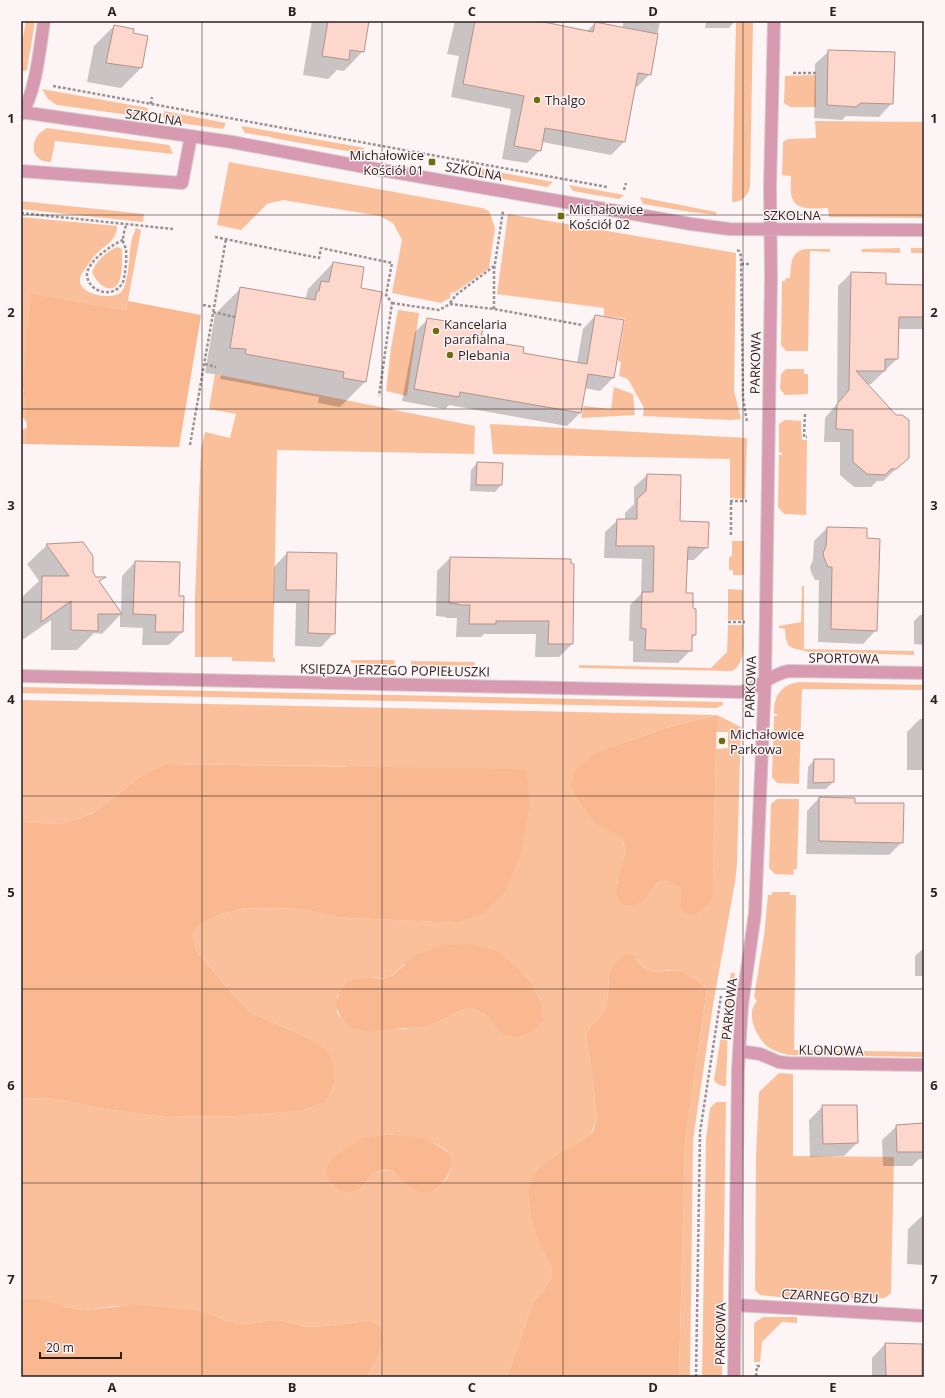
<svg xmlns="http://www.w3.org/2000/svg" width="945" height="1398" viewBox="0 0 945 1398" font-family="'Open Sans',sans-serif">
  <rect width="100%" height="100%" fill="#fcf4f5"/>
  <path fill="#fac09c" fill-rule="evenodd" d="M26 21H35L27 70 21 72V48Z
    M736 22H753L750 186C748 196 742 202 732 202Z
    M816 75V107H790L784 103 785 76Z
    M42 89 148 108 147 114 144 117 57 105 48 99Z
    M164 111 226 123 223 129 166 121 163 117Z
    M815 121 924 122V218L829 217 828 208C816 208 797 212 792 198 790 191 791 182 791 176L782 175 783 142 788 139 816 138Z
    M242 126 365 148 359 153 272 138 271 137 245 133 242 128Z
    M47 128 169 145 173 154 55 141 51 162C29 162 28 138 47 128Z
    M229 162 482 208 489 211 495 228 489 268 454 293 451 292 450 298 441 303 392 293 402 240 393 223 380 216 283 200 267 204 241 230 217 225Z
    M476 168 553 182 547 187 475 174Z
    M569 185 624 195 619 199 573 191Z
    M640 197 716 212V215L691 212 643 204Z
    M21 201 144 214 143 222 21 209Z
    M508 214 736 253 734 391 741 419 730 420 643 416 644 408 628 379 619 376 621 362 618 361 625 319 604 316V308L497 294Z
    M21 217 117 226C117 240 107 244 98 252 93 257 89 263 85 269 83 272 80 275 80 280 79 294 110 300 120 293 129 287 129 254 131 243 132 238 134 233 136 228L141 230 126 311 23 385 27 424 21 414Z
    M117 247 122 249C122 259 123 275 118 284 109 296 95 281 92 272 96 261 107 251 117 247Z
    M900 248V253L861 252 862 249Z
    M911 248H924V253H911Z
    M805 249H830V252L810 251 808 351H786L781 345 782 281H785L786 278H790C791 265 790 252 805 249Z
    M398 310 419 313 407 396 386 391 391 348Z
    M786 369H804V374H808V394L785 395 780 389 781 374Z
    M215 374 475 426 474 454 277 450 273 658H275V662L232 661V657H195V597L201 449 205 432 230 438 236 414 209 409Z
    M614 387 633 394 635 415 581 418 584 406 611 409Z
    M785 420 801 421 802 440H807L806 515 784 514 778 507 779 455H782V453L779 452V424Z
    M490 424 747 438 745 499 730 498V459L493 454Z
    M27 427V444H21V431Z
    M732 541H744V575H733V570H729V557L732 556Z
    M802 586H804V649L914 651V655L809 652C791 647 786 651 785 629L779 628V626L801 622Z
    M728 589 743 590V620H728Z
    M728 625H743C743 639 747 663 732 671L579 668V665L711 668 727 652Z
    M351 660H395L394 665 351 663Z
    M411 661 475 662 474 666 411 665Z
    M799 682 924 685V690L802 689 799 784 777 783 772 777 774 716H777V714H774C774 696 780 685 799 682Z
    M21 687 723 702V705L716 708 21 693Z
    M21 700 717 715 741 727 737 865 735 882 713 1005 693 1140 690 1377H679L685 1141 707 989C701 984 689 973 681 971 660 966 653 981 636 958L609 978 607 1005 601 1015 590 1026 586 1037 592 1074 597 1119 592 1131 587 1139 551 1159 528 1195 531 1219 551 1267 552 1274 544 1290 533 1303 507 1377H367L377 1358 369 1321 313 1327 303 1326 286 1321 271 1320 244 1324 227 1321 206 1312 116 1306 83 1310 26 1299 21 1300V1098L56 1099 104 1109 165 1117 234 1116 301 1111 326 1102 335 1082 315 1041 252 1013 230 991 210 967 197 953 193 934 198 924 217 915 246 908 305 909 334 917 457 923 345 766 165 764 142 775 92 814 61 824 21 822ZM716 715V732H728V748L716 749 713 865 714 893 681 910V895L680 888C662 876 658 881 646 897L617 884C622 868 630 850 619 836L611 747 675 725ZM404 964 517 967 533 985 541 1003 503 1033 484 1014 473 1008 464 1009 436 1023 404 1029H386L348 1027 337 1012V996L368 977C388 980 390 978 404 964ZM388 1134C409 1137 431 1137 448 1152 450 1155 452 1160 453 1163L447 1178 436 1190 418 1191 397 1174 389 1170 374 1172 360 1189 351 1193 340 1191 329 1183 325 1173 364 1137Z
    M777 799H799L797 869 793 870 794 875 775 874 769 868 771 804Z
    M772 892H790V895H796L794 1050 924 1052V1057L788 1055C781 1053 774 1051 768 1047 756 1037 745 1013 757 1001L754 997 764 936 768 895H772Z
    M731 973H735L728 1028 726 1086C721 1086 717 1085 714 1080Z
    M779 1073 793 1074V1156L894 1157 891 1293 885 1298 799 1299 760 1295 755 1290 756 1156 759 1092Z
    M716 1102H726L722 1377H702L706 1139 710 1108Z
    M763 1317H797V1323L782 1322 762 1342 760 1362H754V1323Z"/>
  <path fill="#f9b88f" d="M31 294 126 311 128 301 201 315 179 447 27 444V427L23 385Z
    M717 715 713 865 714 894 708 904 695 915H688L681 910V895L680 888C649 867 656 901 633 905 629 905 625 906 622 903 606 893 631 859 623 842 619 832 604 829 596 823 589 817 573 794 572 785 571 781 574 774 575 770L593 755 611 747 675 725Z
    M165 764 526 769 530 804 521 853 504 894 485 912 456 923 334 917 305 909 246 908 217 915 198 925 193 934 197 953 210 967 230 991 252 1013 315 1041 331 1056 335 1082 326 1102 301 1111 234 1116 165 1117 104 1109 56 1099 21 1098V822L61 824 92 814 142 775Z
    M475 944 498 952 517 967 533 985 541 1003 543 1020 535 1029 525 1035 514 1037 503 1034 484 1014 473 1008 464 1009 436 1023 420 1027 367 1031 348 1027C332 1005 333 1002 348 981L368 977 382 979 393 975 414 956 442 945Z
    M631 954C637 958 640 966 647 969 657 975 670 968 681 971 689 973 701 984 707 989L685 1141 679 1377H507L533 1303 544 1290 552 1274 551 1267 538 1239 531 1219 528 1195 530 1184 536 1172 544 1164 560 1153 586 1139 593 1131 597 1119 592 1074 586 1037 590 1026 601 1015 607 1005 609 978 614 964 622 956Z
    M388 1134 423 1138 437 1145 449 1153 453 1163C444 1186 430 1205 406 1183 401 1179 396 1172 389 1170 385 1169 378 1172 374 1172L360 1189 351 1193 340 1191 329 1183 325 1173 329 1163 333 1157 347 1148 364 1137Z
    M26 1299 44 1300 67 1307 83 1310 134 1305 181 1309 206 1312 227 1321 244 1324 271 1320 286 1321 303 1326 313 1327 369 1321 380 1328 383 1338 377 1358 367 1377H21V1300Z"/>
  <path fill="#0003" d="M312 21H368L363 51 344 71 337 70 328 79 303 75Z
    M455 21H533L587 31 595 23 623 29V21H660L650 74 637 87H634L624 142 611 155 542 142 540 150 527 163 502 159 511 109 451 97 459 56 447 54Z
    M706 21H735L729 28H705Z
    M114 26 132 34 147 37 141 68 121 88 87 82 94 46Z
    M829 51 892 103 879 117 846 116 842 120 814 118 815 64Z
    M333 263 359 288 365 382 340 407 318 403 319 397 220 379 221 375 205 373 215 314 241 288 304 299 306 297 308 289Z
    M851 273 885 285 924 286V329H897V359L871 384H866L908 458 883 481H877L871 487H854L840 475V442H824L825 418 837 404 838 286Z
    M595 316 613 378 600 391 584 388 580 413 567 426 449 405 445 409 402 401 415 332 428 319 480 340 522 354 577 363 583 329Z
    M477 463 502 464 501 485 495 492 470 491 471 470Z
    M647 475 679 522 707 547 694 560H686L685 594 695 635 691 639V650L678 663 633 662V641H629L630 605 641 594 642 559 604 558 605 532 618 520H625V513L634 504V487Z
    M827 528 876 630 863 644 818 642 819 580H815L811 572 810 567 813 560 814 541Z
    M47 545 92 572 96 578H103L99 582 121 613 122 576 135 562 178 597 182 632 169 645H142L143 628 120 627V615L102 634 94 633 77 650H51V620L21 641 22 597 39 581 27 564Z
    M287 553 336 554 334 633 321 647 295 646 296 603H273L274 567Z
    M450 558 570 560 572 644 559 657H535L536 634H484L481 637H456L457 618H446V617L436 616 437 571Z
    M920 615H924V645L914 644V621Z
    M920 719H924V770H907V732Z
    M814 760H833V782L826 789H807L808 767Z
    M819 798 854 804 902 842 889 855 806 854 807 811Z
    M924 948V976H915V956Z
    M823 1106H856L857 1143 844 1156 810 1157 809 1120Z
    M924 1125V1159H919L912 1166H883L882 1140 897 1126Z
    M922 1216H924V1265L907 1264 908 1229Z
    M885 1344 921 1377H872V1358Z"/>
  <path fill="#fdd6cc" stroke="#b3938b" d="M328 21H369L364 52 350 50 349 60 322 56Z
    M475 21H539L593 32 595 22 658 34 651 75 638 73 625 142 545 128 541 151 514 146 524 96 463 84Z
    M114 25 134 29 133 33 148 36 142 68 106 63Z
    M828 50 895 52 893 104 861 103 856 107 827 105Z
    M333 262 364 267 361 288 382 292 366 382 343 378 344 372 245 354 246 349 230 348 240 287 315 300 317 291H319L321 281 329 282Z
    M851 272 886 273V284L924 285V317H899L898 359H885V371H856L896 415H902L909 420V458L896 469H891L885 475 867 474 853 462V430L836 429 837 404 849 390Z
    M595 315 624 320 614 378 588 374 581 413 460 392 459 397 414 389 427 318 483 327 481 340 524 347 523 353 587 364Z
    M477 462 503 463 502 485H476Z
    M647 474 681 475 680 521 709 522 708 548 688 547 686 593H693V608L696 609V635H692V651L645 650 646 629 641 628 642 592H653L654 546H616L617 519H637V499L646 491Z
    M827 527 867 528V538L880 539 877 631 831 629 832 567H828L824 558 823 553 826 546Z
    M83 542 93 556V572L96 577H106L99 581 122 614H98V631L71 630V601L41 622 42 576H69L46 544Z
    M287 552 337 553 335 634 308 633 309 590H286Z
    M450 557 571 559V563L574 564 573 644H548L549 621H496V624H469L470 605H459V604L449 603Z
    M135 561 180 562 179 596H184L183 632H155L156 615 133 614Z
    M814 759H834V782L813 783Z
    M819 797 855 798V803H904L903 843 819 841Z
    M822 1105H857L858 1143 823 1144Z
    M924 1123V1152H897L896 1125Z
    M885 1343 922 1344V1377H886Z"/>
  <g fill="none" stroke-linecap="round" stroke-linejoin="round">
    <g stroke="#d6cdce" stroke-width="14">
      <path id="minor" d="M21 112 232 142 370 168 691 224 729 229 924 230
        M21 114C36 94 40 46 44 21
        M21 171 182 183 191 136
        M21 676 740 692C757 690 770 674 789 671L924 673
        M739 1051 760 1054 779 1062 788 1063 924 1065
        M735 1305 924 1316
        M734 1377 738 1069 742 1005 755 913 765 680 771 278 770 186 774 21"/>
    </g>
    <path stroke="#9c9293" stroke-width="2.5" stroke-dasharray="3 2" stroke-linecap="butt" d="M793 73H816
      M53 86 607 187
      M151 104 152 97
      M624 190 626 183
      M21 213 173 229
      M215 237 319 258 321 248 392 263 386 295 392 303 379 396
      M123 240C112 245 87 261 87 275 88 292 114 300 123 282 125 276 127 258 126 251 126 247 123 244 123 240 123 235 125 229 126 225
      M737 250 739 251 741 256 743 398 747 422
      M741 264H751
      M392 303 439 310 450 304 494 309 582 325
      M450 303 456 295 494 266
      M203 305 213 307
      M494 309V270L503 211
      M213 312 235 317
      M205 364 216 367
      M805 414 804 437H807
      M190 445 226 239
      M730 501H747
      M731 535V501
      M728 622H745
      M756 1376 757 1366H760
      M696 1377 700 1132 721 996"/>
    <use href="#minor" stroke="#d89ab0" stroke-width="12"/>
  </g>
  <path fill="none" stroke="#2b1e1f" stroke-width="1" stroke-opacity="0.55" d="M202 21V1377M382 21V1377M563 21V1377M743 21V1377M21 215H924M21 409H924M21 602H924M21 796H924M21 989H924M21 1183H924"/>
  <g fill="#6e6d0f" stroke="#fcf4f5" stroke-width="1.5">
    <circle cx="537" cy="100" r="4"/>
    <rect x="428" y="158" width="8" height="8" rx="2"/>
    <rect x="557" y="212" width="8" height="8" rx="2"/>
    <circle cx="436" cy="331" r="4"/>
    <circle cx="450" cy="355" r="4"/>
    <circle cx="722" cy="741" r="4"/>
  </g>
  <g text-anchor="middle" stroke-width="3" stroke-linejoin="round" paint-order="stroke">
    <g font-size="13" fill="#2b1e1f" stroke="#fcf4f5" text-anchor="start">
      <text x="545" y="105">Thalgo</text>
      <text x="424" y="160" text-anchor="end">Michałowice<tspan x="424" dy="15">Kościół 01</tspan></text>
      <text x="569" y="214">Michałowice<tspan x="569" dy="15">Kościół 02</tspan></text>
      <text x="444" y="329">Kancelaria<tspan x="444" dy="15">parafialna</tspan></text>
      <text x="458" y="360">Plebania</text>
      <text x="730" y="739">Michałowice<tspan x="730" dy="15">Parkowa</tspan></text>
    </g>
    <g font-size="13" fill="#2b1e1f" stroke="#fcf4f5">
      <text transform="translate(154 117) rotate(8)" y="5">SZKOLNA</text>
      <text transform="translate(474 171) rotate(10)" y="5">SZKOLNA</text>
      <text x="792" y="220">SZKOLNA</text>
      <text transform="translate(755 363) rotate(-89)" y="5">PARKOWA</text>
      <text transform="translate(844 658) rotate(1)" y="5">SPORTOWA</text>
      <text transform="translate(395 670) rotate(1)" y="5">KSIĘDZA JERZEGO POPIEŁUSZKI</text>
      <text transform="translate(750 687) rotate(-88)" y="5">PARKOWA</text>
      <text transform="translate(729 1009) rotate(-84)" y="5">PARKOWA</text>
      <text transform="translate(831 1050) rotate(1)" y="5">KLONOWA</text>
      <text transform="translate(830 1296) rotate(3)" y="5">CZARNEGO BZU</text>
      <text transform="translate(720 1334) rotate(-89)" y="5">PARKOWA</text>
    </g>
  </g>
  <rect width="945" height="1398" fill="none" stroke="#fcf4f5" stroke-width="44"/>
  <path d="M40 1352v6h81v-6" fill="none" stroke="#2b1e1f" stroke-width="2"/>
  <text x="46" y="1352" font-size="12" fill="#2b1e1f" stroke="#fcf4f5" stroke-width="3" paint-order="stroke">20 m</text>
  <rect x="22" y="22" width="901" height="1354" fill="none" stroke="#2b1e1f" stroke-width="1.5"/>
  <g font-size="13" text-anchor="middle" font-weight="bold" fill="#2b1e1f">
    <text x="112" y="16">A</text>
    <text x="292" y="16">B</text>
    <text x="472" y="16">C</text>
    <text x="653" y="16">D</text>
    <text x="833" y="16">E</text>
    <text x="11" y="123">1</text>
    <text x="934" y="123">1</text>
    <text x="11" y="317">2</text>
    <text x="934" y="317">2</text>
    <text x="11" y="510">3</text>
    <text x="934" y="510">3</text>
    <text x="11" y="704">4</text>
    <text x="934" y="704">4</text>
    <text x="11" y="897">5</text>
    <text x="934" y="897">5</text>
    <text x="11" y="1090">6</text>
    <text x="934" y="1090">6</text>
    <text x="11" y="1284">7</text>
    <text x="934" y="1284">7</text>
    <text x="112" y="1392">A</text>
    <text x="292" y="1392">B</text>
    <text x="472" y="1392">C</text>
    <text x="653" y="1392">D</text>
    <text x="833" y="1392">E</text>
  </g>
</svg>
